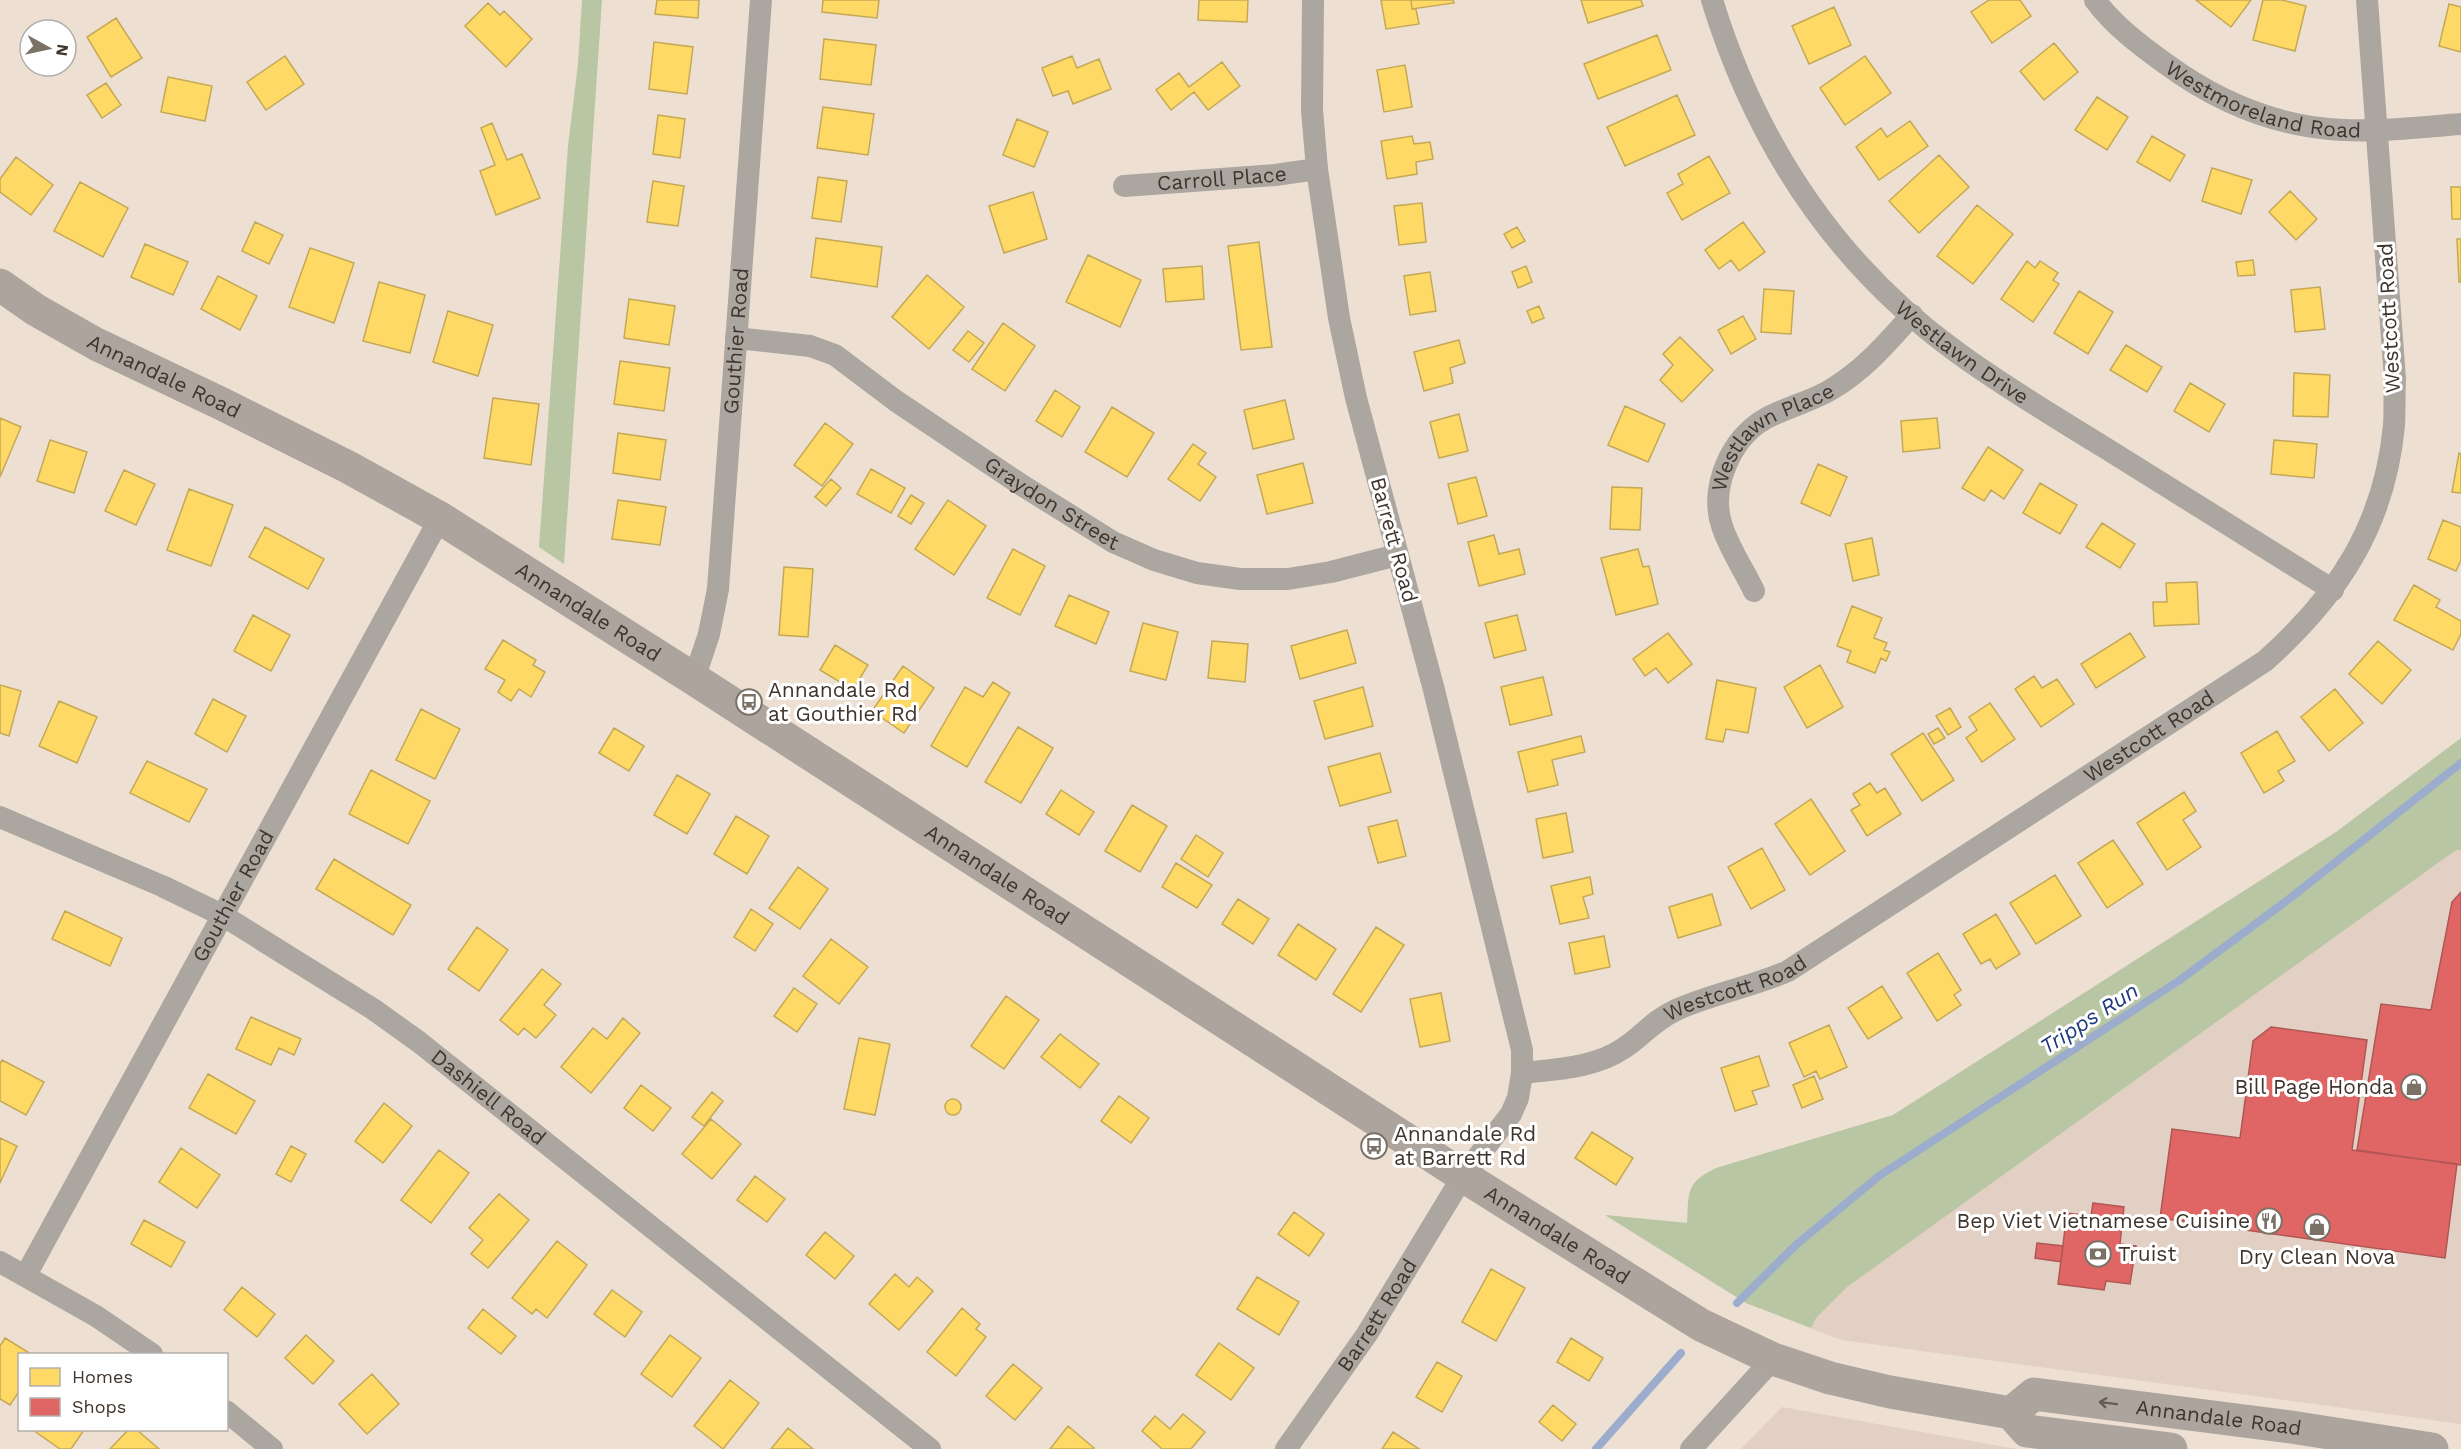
<svg xmlns="http://www.w3.org/2000/svg" width="2461" height="1449" viewBox="0 0 2461 1449" font-family="'Work Sans',sans-serif">
  <rect width="100%" height="100%" fill="#ede0d3"/>
  <path fill="#e2d0c4" d="M2336 832 2461 850V1424L1841 1340 1746 1303 1605 1215 1747 1229 1728 1165 1893 1115Z
    M1782 1407 2017 1449H1741Z"/>
  <path fill="#b8c6a3" d="M582 0H602L564 564 539 547 568 146 578 64Z
    M2461 738V850H2456L1847 1287 1816 1318 1811 1328 1746 1303 1605 1215 1687 1223C1689 1192 1685 1183 1716 1168L1893 1115 2336 832Z"/>
  <path fill="#ffd966" stroke="#c5a855" stroke-width="1.5" d="M657 0H699L698 18 655 14Z
    M823 0H879L877 18 822 12Z
    M1199 0H1248L1247 22 1198 20Z
    M1381 0H1411L1412 9H1416L1419 24 1386 29Z
    M1411 0H1453L1454 3 1412 9Z
    M1581 0H1641L1643 6 1588 23Z
    M1989 0H2020L2031 16 1992 43 1971 12Z
    M2196 0H2251L2231 27Z
    M2263 0H2282L2306 6 2295 51 2253 40Z
    M488 3 500 15 504 11 532 39 506 67 465 26Z
    M2449 4 2461 7V52L2439 46Z
    M1834 7 1851 45 1809 64 1792 26Z
    M116 18 142 58 111 77 87 37Z
    M1657 35 1671 70 1598 99 1584 64Z
    M824 39 876 45 871 85 820 79Z
    M654 42 693 47 687 94 649 89Z
    M2054 43 2078 72 2044 100 2020 71Z
    M285 56 304 84 266 110 247 82Z
    M1072 56 1077 68 1099 59 1111 89 1073 104 1068 91 1053 96 1042 68Z
    M1865 56 1891 93 1845 125 1820 88Z
    M1222 62 1240 86 1208 110 1194 92 1171 110 1156 90 1179 73 1189 87Z
    M1405 65 1412 107 1384 112 1377 70Z
    M168 77 212 86 205 121 161 112Z
    M106 83 121 105 102 118 87 95Z
    M1677 95 1695 135 1625 166 1607 127Z
    M2097 97 2128 117 2107 150 2075 130Z
    M823 107 874 114 868 155 817 148Z
    M658 115 685 119 680 158 653 154Z
    M1017 119 1048 132 1034 167 1003 155Z
    M1910 121 1928 146 1879 180 1856 147 1881 128 1887 137Z
    M492 123 507 160 522 154 540 198 496 215 480 171 495 165 481 128Z
    M1412 136 1414 144 1430 142 1433 159 1416 162 1417 174 1387 179 1381 141Z
    M2152 136 2185 155 2170 181 2137 162Z
    M1939 155 1969 187 1919 233 1889 201Z
    M1709 156 1730 193 1682 220 1667 193 1683 184 1678 174Z
    M16 157 53 185 31 215 0 192V179Z
    M2212 168 2252 180 2241 214 2202 201Z
    M818 177 847 181 841 222 812 218Z
    M653 181 684 186 678 226 647 222Z
    M80 182 128 208 103 257 54 231Z
    M2451 187H2461V219H2452Z
    M2290 191 2317 219 2296 240 2269 212Z
    M1033 192 1047 239 1004 253 989 206Z
    M1422 203 1426 242 1399 245 1394 206Z
    M1977 205 2013 234 1973 284 1937 256Z
    M255 222 283 235 269 264 242 251Z
    M1743 222 1765 252 1739 271 1731 260 1719 269 1705 250Z
    M1517 227 1525 241 1512 248 1504 234Z
    M816 238 882 247 877 287 811 277Z
    M2457 239H2461V282H2459Z
    M1259 242 1272 347 1241 350 1228 246Z
    M145 244 188 262 173 295 131 277Z
    M310 248 354 263 334 323 289 307Z
    M1088 255 1141 280 1120 327 1066 302Z
    M2253 260 2255 275 2238 276 2236 262Z
    M2027 261 2035 268 2040 261 2058 273 2053 280 2059 284 2033 322 2001 299Z
    M1202 266 1204 299 1166 302 1163 269Z
    M1526 266 1532 282 1518 288 1512 272Z
    M1430 272 1436 311 1410 315 1404 276Z
    M927 275 964 307 929 349 892 317Z
    M218 276 257 296 240 330 201 309Z
    M379 282 425 295 410 353 363 341Z
    M2320 287 2325 329 2295 332 2291 290Z
    M1764 289 1794 291 1791 334 1761 332Z
    M2079 291 2113 312 2088 354 2054 333Z
    M629 299 675 306 669 345 624 338Z
    M1539 306 1544 318 1532 323 1527 311Z
    M448 311 493 325 478 376 433 362Z
    M1743 316 1756 339 1731 354 1718 330Z
    M1003 323 1035 346 1005 391 972 369Z
    M968 331 984 343 969 362 953 350Z
    M1680 337 1713 370 1682 402 1660 380 1673 365 1663 354Z
    M1459 340 1465 363 1450 368 1453 383 1424 391 1414 352Z
    M2126 345 2162 367 2147 392 2110 370Z
    M620 361 670 368 664 411 614 404Z
    M2294 373 2330 375 2328 417 2293 416Z
    M2190 383 2225 404 2209 432 2174 411Z
    M1055 390 1080 407 1062 437 1036 421Z
    M493 398 539 404 531 465 484 458Z
    M1285 400 1294 439 1253 449 1244 410Z
    M1625 406 1665 424 1648 462 1608 445Z
    M1112 407 1154 433 1127 477 1085 452Z
    M1459 414 1468 451 1439 458 1430 422Z
    M0 418 21 427 0 477Z
    M1937 418 1940 448 1903 452 1901 421Z
    M825 423 853 444 822 486 794 465Z
    M618 433 666 440 660 480 613 473Z
    M50 440 87 452 74 493 37 481Z
    M2274 440 2317 444 2314 478 2271 474Z
    M1193 444 1206 453 1198 464 1216 477 1200 501 1168 479Z
    M1988 447 2023 470 2004 499 1991 490 1984 501 1962 488Z
    M2459 453 2461 454V493L2452 492Z
    M1303 463 1313 503 1267 514 1257 475Z
    M1818 464 1847 477 1830 516 1801 503Z
    M871 469 905 488 891 513 857 494Z
    M124 470 155 484 136 525 105 511Z
    M1476 477 1487 516 1458 524 1448 484Z
    M831 479 841 488 826 506 815 497Z
    M2040 483 2077 505 2060 534 2023 513Z
    M1612 487 1642 488 1640 530 1610 529Z
    M189 489 233 505 211 566 167 550Z
    M911 495 924 503 911 524 898 516Z
    M618 500 666 507 660 545 612 539Z
    M948 500 986 526 954 575 915 549Z
    M2443 520 2461 527V560L2456 571 2428 559Z
    M2102 523 2135 544 2120 568 2086 547Z
    M265 527 324 559 308 589 249 557Z
    M1494 535 1499 554 1519 549 1525 574 1479 586 1468 542Z
    M1872 538 1879 575 1853 581 1845 544Z
    M1013 549 1045 566 1020 615 987 598Z
    M1638 549 1643 567 1649 566 1658 604 1616 615 1601 558Z
    M784 567 813 569 808 637 779 635Z
    M2197 582 2199 624 2154 626 2153 602H2167L2166 583Z
    M2414 585 2440 600 2436 607 2461 621V634L2453 650 2394 620Z
    M1069 595 1109 612 1096 644 1055 626Z
    M1852 606 1882 618 1874 638 1887 643 1884 650 1890 652 1886 661 1881 658 1875 673 1847 662 1851 651 1837 646Z
    M253 615 290 635 271 671 234 651Z
    M1517 615 1526 650 1494 658 1485 623Z
    M1143 623 1178 632 1166 680 1130 671Z
    M1347 630 1356 663 1300 679 1291 646Z
    M1668 633 1692 664 1668 683 1656 668 1645 676 1633 659Z
    M2130 633 2145 657 2096 688 2081 664Z
    M503 640 536 660 533 665 545 672 531 697 519 689 511 701 498 692 505 680 485 669Z
    M1212 641 1248 644 1245 682 1208 678Z
    M2378 641 2411 670 2382 704 2349 674Z
    M835 645 868 665 853 690 820 670Z
    M1820 665 1843 707 1807 728 1784 687Z
    M903 666 934 688 904 733 872 711Z
    M2034 676 2042 688 2057 679 2074 704 2041 727 2015 689Z
    M1543 677 1552 715 1510 725 1501 687Z
    M1717 680 1756 688 1748 733 1726 729 1723 742 1706 739Z
    M993 682 1010 693 967 767 931 746 965 687 983 697Z
    M0 685 21 691 9 736 0 733Z
    M1363 687 1373 726 1325 739 1314 701Z
    M2335 689 2363 723 2329 751 2301 717Z
    M213 699 246 716 227 752 195 734Z
    M59 701 97 717 77 763 39 746Z
    M1990 703 2015 739 1982 762 1966 738 1977 730 1969 717Z
    M1950 708 1961 727 1948 735 1936 716Z
    M421 709 460 729 435 779 396 760Z
    M1018 727 1053 748 1021 803 985 782Z
    M614 728 644 746 629 771 599 753Z
    M1938 728 1945 738 1934 744 1928 734Z
    M2277 731 2295 761 2278 771 2284 781 2264 793 2241 753Z
    M1923 733 1954 780 1922 801 1891 754Z
    M1581 736 1585 752 1552 760 1558 785 1528 792 1518 752Z
    M1380 753 1391 792 1340 806 1328 767Z
    M147 761 207 789 189 822 130 793Z
    M371 770 430 801 408 844 349 814Z
    M677 775 710 794 687 834 654 815Z
    M1870 783 1877 793 1885 788 1901 814 1867 836 1851 810 1860 805 1853 794Z
    M1061 790 1094 812 1079 835 1046 814Z
    M2184 792 2196 811 2183 820 2201 847 2167 870 2137 823Z
    M1811 799 1845 851 1810 875 1775 824Z
    M1132 805 1167 826 1140 872 1105 851Z
    M1566 813 1573 852 1543 858 1536 819Z
    M736 816 769 836 747 874 714 854Z
    M1397 820 1406 856 1378 863 1368 827Z
    M1196 835 1223 853 1208 877 1181 859Z
    M2113 840 2143 884 2107 908 2078 863Z
    M1762 848 1785 890 1751 909 1728 867Z
    M334 859 411 905 393 935 316 889Z
    M1176 863 1212 885 1197 908 1162 887Z
    M798 867 828 889 800 929 769 908Z
    M2055 875 2081 916 2036 944 2010 903Z
    M1590 877 1593 894 1583 897 1589 918 1560 924 1551 886Z
    M1712 894 1721 925 1678 938 1669 907Z
    M1238 899 1269 919 1253 944 1222 924Z
    M751 909 773 924 755 951 734 937Z
    M65 911 122 938 110 966 52 939Z
    M1996 914 2020 954 1996 969 1990 959 1981 964 1963 934Z
    M1298 924 1336 949 1316 980 1278 955Z
    M477 927 508 950 479 991 448 969Z
    M1376 927 1404 945 1361 1012 1333 994Z
    M1604 936 1610 967 1575 974 1569 943Z
    M831 939 868 967 839 1004 803 976Z
    M1938 953 1961 990 1954 995 1961 1005 1937 1021 1907 973Z
    M542 969 561 984 544 1005 556 1015 536 1038 524 1028 518 1035 500 1020Z
    M1882 986 1902 1018 1868 1039 1848 1008Z
    M794 988 817 1004 797 1032 774 1016Z
    M1441 993 1450 1041 1420 1047 1410 999Z
    M1006 996 1039 1020 1004 1069 971 1046Z
    M251 1017 301 1039 294 1055 279 1048 271 1065 236 1049Z
    M623 1018 640 1033 591 1093 561 1067 593 1028 607 1039Z
    M1829 1025 1847 1067 1820 1079 1816 1071 1804 1077 1789 1043Z
    M1060 1034 1099 1064 1080 1088 1041 1057Z
    M859 1038 890 1044 875 1115 844 1109Z
    M1759 1056 1769 1086 1752 1091 1757 1104 1735 1111 1721 1068Z
    M2 1060 44 1082 26 1115 0 1101V1064Z
    M208 1074 255 1101 236 1134 189 1108Z
    M1814 1076 1823 1099 1802 1108 1793 1085Z
    M641 1085 671 1108 653 1131 624 1108Z
    M712 1092 723 1101 704 1126 692 1117Z
    M1119 1096 1149 1118 1131 1143 1101 1121Z
    M945 1107a8 8 0 1 1 16 0a8 8 0 1 1-16 0Z
    M384 1103 412 1126 383 1163 355 1141Z
    M711 1119 741 1144 712 1179 682 1154Z
    M1592 1132 1633 1158 1616 1185 1575 1158Z
    M0 1138 17 1146 0 1183Z
    M291 1146 306 1154 291 1182 276 1174Z
    M181 1148 220 1175 197 1208 159 1182Z
    M439 1150 469 1173 431 1223 401 1200Z
    M755 1176 785 1199 767 1222 737 1200Z
    M499 1194 529 1220 488 1268 471 1254 483 1240 469 1228Z
    M1294 1212 1324 1234 1309 1256 1278 1234Z
    M144 1220 185 1242 171 1267 131 1244Z
    M825 1232 854 1256 835 1279 806 1255Z
    M557 1241 587 1265 547 1318 536 1309 532 1314 512 1298Z
    M1491 1269 1525 1288 1496 1341 1462 1322Z
    M895 1274 909 1287 917 1277 933 1291 899 1330 869 1304Z
    M1257 1277 1299 1302 1279 1335 1237 1309Z
    M242 1287 275 1314 257 1337 224 1310Z
    M612 1290 642 1312 625 1337 594 1314Z
    M962 1308 980 1324 976 1329 986 1337 956 1376 927 1352Z
    M483 1309 516 1336 501 1354 468 1328Z
    M306 1335 334 1361 313 1384 285 1358Z
    M670 1335 701 1358 672 1397 641 1374Z
    M5 1338 31 1354H20V1390L10 1405 0 1399V1346Z
    M1571 1338 1603 1358 1589 1381 1557 1362Z
    M1219 1343 1254 1368 1231 1400 1196 1375Z
    M1437 1362 1462 1376 1442 1412 1416 1397Z
    M1013 1364 1042 1388 1015 1420 986 1396Z
    M372 1374 399 1404 367 1434 339 1404Z
    M730 1380 759 1403 723 1449 694 1426Z
    M1553 1405 1576 1424 1562 1441 1539 1422Z
    M1183 1414 1205 1432 1191 1449H1162L1142 1431 1155 1416 1170 1429Z
    M1068 1426 1094 1448 1093 1449H1050Z
    M788 1428 813 1449H771Z
    M33 1430H84L71 1449H60Z
    M128 1430H137L159 1449H110Z
    M1393 1432 1419 1449H1382Z"/>
  <path fill="#e06666" stroke="#b05755" stroke-width="1.5" d="M2461 892V1165L2357 1150 2381 1004 2431 1010 2452 902Z
    M2271 1027 2367 1040 2352 1150 2457 1164 2445 1258 2160 1218 2172 1129 2240 1138 2253 1041Z
    M2093 1203 2124 1207 2120 1244 2136 1246 2130 1284 2106 1281 2104 1290 2058 1284 2067 1213 2091 1216Z
    M2037 1243 2063 1246 2061 1262 2035 1258Z"/>
  <g fill="none" stroke-linecap="round" stroke-linejoin="round">
    <path stroke="#9caccd" stroke-width="8" d="M1737 1303 1797 1244 1879 1176 2180 980 2289 899 2461 763
      M1596 1449 1681 1353"/>
    <g stroke="#aba6a0" stroke-width="22">
      <path id="s1" d="M1712 0C1756 143 1836 265 1958 353 2006 388 2057 418 2107 449 2182 496 2258 543 2333 590"/>
      <path id="s2" d="M2095 0C2113 25 2141 46 2166 64 2218 102 2278 127 2343 130 2382 132 2422 127 2461 124"/>
      <path id="s3" d="M1124 186 1275 175 1317 169"/>
      <path id="s4" d="M736 338 810 346 835 355 896 401 1020 484 1113 542 1154 560 1197 573 1240 579H1288L1331 572 1397 555"/>
      <path id="s5" d="M1754 591C1744 570 1729 548 1722 526 1709 488 1731 438 1765 419 1786 407 1811 402 1832 389 1864 370 1887 343 1912 315"/>
      <path id="s6" d="M694 679 709 634 718 589 761 0"/>
      <path id="s7" d="M0 817 162 886 222 915 373 1009 419 1042 930 1449"/>
      <path id="s8" d="M1522 1073C1556 1069 1595 1068 1624 1048 1644 1035 1651 1022 1676 1010 1711 994 1752 987 1788 971L2265 661C2338 596 2385 525 2394 425 2395 410 2394 394 2395 379L2367 0"/>
      <path d="M0 1262 96 1316 152 1354"/>
      <path id="s9" d="M26 1275 440 518"/>
      <path d="M226 1411 272 1449"/>
      <path id="s10" d="M1286 1449 1367 1334 1463 1176 1511 1114 1518 1098 1522 1073V1050L1434 690 1356 398 1339 318 1317 169 1312 110 1313 0"/>
      <path d="M1691 1449 1773 1359"/>
    </g>
    <g stroke="#aca49d" stroke-width="33">
      <path id="s11" d="M0 285 36 310 96 344 220 403 348 467 440 518 694 679 1463 1176 1701 1325 1773 1359 1830 1378 1890 1392 2011 1413 2027 1431 2171 1449"/>
      <path id="s12" d="M2011 1413 2034 1394 2291 1427 2432 1449"/>
    </g>
  </g>
  <defs><path id="oneway-shaft" d="M-6 0H5M1.5-3L5.5 0L1.5 3" fill="none" stroke-width="1.6" stroke-linecap="round" stroke-linejoin="round" transform="scale(1.5)"/></defs>
  <use stroke="#655c54" href="#oneway-shaft" transform="translate(2108 1403) rotate(-173)"/>
  <defs>
    <g id="bus-ring" transform="scale(1.35)"><circle r="9.5" fill="#fff" stroke="#7c7166" stroke-width="1.5"/><path d="M-5-6H5V4H4V6H2V4H-2V6H-4V4H-5ZM-3.5-4V0h7V-4ZM-3.5 1.2v1.5H-2V1.2ZM2 1.2v1.5H3.5V1.2Z" fill="#7c7166"/></g>
    <g id="shop-ring" transform="scale(1.35)"><circle r="9.5" fill="#fff" stroke="#7c7166" stroke-width="1.5"/><path d="M-5-2.5h2.3a2.7 3.5 0 0 1 5.4 0H5L5.5 6h-11ZM-1.5-2.5h3a1.5 2.3 0 0 0-3 0Z" fill="#7c7166"/></g>
    <g id="restaurant-ring" transform="scale(1.35)"><circle r="9.5" fill="#fff" stroke="#7c7166" stroke-width="1.5"/><path d="M-5-6h1v4h1v-4h1v4h1v-4h1v5L-1.5 .5V6h-2V.5L-5-1ZM5-6V6H3V1.5H1.5Q1.5-4 5-6Z" fill="#7c7166"/></g>
    <g id="bank-ring" transform="scale(1.35)"><circle r="9.5" fill="#fff" stroke="#7c7166" stroke-width="1.5"/><path d="M-6-4H6V4H-6ZM0-2.3a2.3 2.3 0 1 0 0 4.6a2.3 2.3 0 1 0 0-4.6Z" fill="#7c7166"/></g>
  </defs>
  <g fill-rule="evenodd">
    <use href="#bus-ring" x="749" y="702"/>
    <use href="#shop-ring" x="2414" y="1087"/>
    <use href="#bus-ring" x="1374" y="1146"/>
    <use href="#restaurant-ring" x="2269" y="1221"/>
    <use href="#shop-ring" x="2317" y="1227"/>
    <use href="#bank-ring" x="2098" y="1254"/>
  </g>
  <g text-anchor="middle" stroke-width="6" stroke-linejoin="round" paint-order="stroke">
    <g font-size="21" fill="#3f352c" stroke="#fff">
      <text dy="7" stroke="none"><textPath href="#s2" startOffset="202">Westmoreland Road</textPath></text>
      <text dy="7" stroke="none"><textPath href="#s3" startOffset="98">Carroll Place</textPath></text>
      <text transform="translate(2389 318) rotate(-93)" y="7">Westcott Road</text>
      <text dy="7" stroke="none"><textPath href="#s6" startOffset="342">Gouthier Road</textPath></text>
      <text dy="7" stroke="none"><textPath href="#s1" startOffset="441">Westlawn Drive</textPath></text>
      <text dy="7" stroke="none"><textPath href="#s11" startOffset="188">Annandale Road</textPath></text>
      <text dy="7" stroke="none"><textPath href="#s5" startOffset="189">Westlawn Place</textPath></text>
      <text dy="7" stroke="none"><textPath href="#s4" startOffset="364">Graydon Street</textPath></text>
      <text transform="translate(1394 540) rotate(75)" y="7">Barrett Road</text>
      <text dy="7" stroke="none"><textPath href="#s11" startOffset="674">Annandale Road</textPath></text>
      <text dy="7" stroke="none"><textPath href="#s8" startOffset="720">Westcott Road</textPath></text>
      <text dy="7" stroke="none"><textPath href="#s11" startOffset="1160">Annandale Road</textPath></text>
      <text dy="7" stroke="none"><textPath href="#s9" startOffset="432">Gouthier Road</textPath></text>
      <text dy="7" stroke="none"><textPath href="#s8" startOffset="234">Westcott Road</textPath></text>
      <text dy="7" stroke="none"><textPath href="#s7" startOffset="566">Dashiell Road</textPath></text>
      <text dy="7" stroke="none"><textPath href="#s11" startOffset="1826">Annandale Road</textPath></text>
      <text dy="7" stroke="none"><textPath href="#s10" startOffset="162">Barrett Road</textPath></text>
      <text dy="7" stroke="none"><textPath href="#s12" startOffset="216">Annandale Road</textPath></text>
    </g>
    <g font-size="21" fill="#3f352c" stroke="#fff" text-anchor="start">
      <text x="768" y="697">Annandale Rd<tspan x="768" dy="24">at Gouthier Rd</tspan></text>
      <text x="2394" y="1094" text-anchor="end">Bill Page Honda</text>
      <text x="1394" y="1141">Annandale Rd<tspan x="1394" dy="24">at Barrett Rd</tspan></text>
      <text x="2250" y="1228" text-anchor="end">Bep Viet Vietnamese Cuisine</text>
      <text x="2118" y="1261">Truist</text>
      <text x="2317" y="1264" text-anchor="middle">Dry Clean Nova</text>
    </g>
    <g font-size="22" font-style="italic" fill="#1e3a7c" stroke="#fff">
      <text transform="translate(2089 1018) rotate(-33)" y="8">Tripps Run</text>
    </g>
  </g>
  <rect x="18" y="1353" width="210" height="78" fill="#ffffff" stroke="#b2aeab" stroke-width="1.5"/>
  <rect x="30" y="1368" width="30" height="18" fill="#ffd966" stroke="#b2aeab" stroke-width="1.5"/>
  <text x="72" y="1383" font-size="18" fill="#3f352c">Homes</text>
  <rect x="30" y="1398" width="30" height="18" fill="#e06666" stroke="#b2aeab" stroke-width="1.5"/>
  <text x="72" y="1413" font-size="18" fill="#3f352c">Shops</text>
  <g transform="translate(48 48) rotate(98)"><circle r="28" fill="#ffffff" stroke="#b2aeab" stroke-width="1.5"/>
  <path d="M0-4.5L10 22L0 15L-10 22Z" fill="#7c7166"/>
  <text y="-9" font-size="16" font-weight="bold" text-anchor="middle" fill="#3f352c">N</text>
  </g>
</svg>
